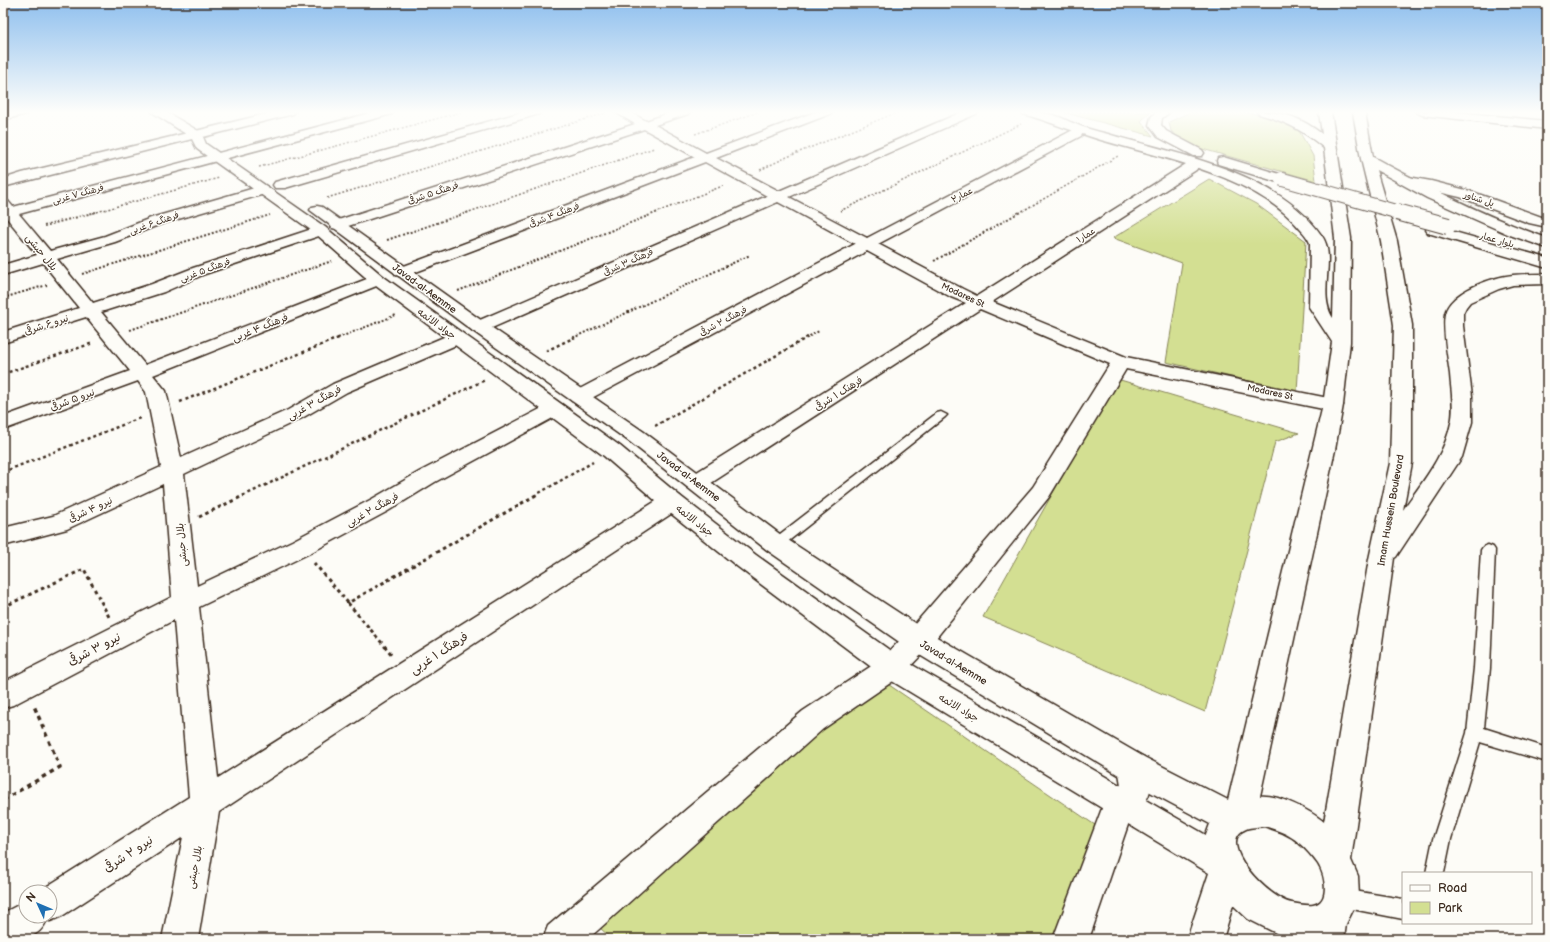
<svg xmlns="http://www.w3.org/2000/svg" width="1550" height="942" viewBox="0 0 1550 942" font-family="'Balsamiq Sans','Playpen Sans Arabic',sans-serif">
  <rect width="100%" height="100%" fill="#fdfcf7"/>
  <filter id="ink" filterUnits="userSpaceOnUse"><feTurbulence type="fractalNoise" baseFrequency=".025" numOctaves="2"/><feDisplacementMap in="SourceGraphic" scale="8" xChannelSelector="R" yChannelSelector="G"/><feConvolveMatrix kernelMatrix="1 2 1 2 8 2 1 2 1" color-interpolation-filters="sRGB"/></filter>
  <g filter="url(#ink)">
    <path fill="#d3df92" stroke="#878458" d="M1062 112H1151L1141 121 1153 136Z
      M1190 112H1240L1262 115 1298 129 1313 156 1316 181 1188 145 1171 131 1169 122Z
      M1209 179 1256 204 1306 241 1297 392 1166 362 1182 263 1113 238Z
      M1117 379 1299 433 1275 442 1205 712 983 617Z
      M870 672 1117 840 1077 939H612L599 927Z"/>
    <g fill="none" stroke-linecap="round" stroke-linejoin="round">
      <g stroke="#3b2a1e" stroke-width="3">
        <path id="lane" d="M941 412 947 415 945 417 781 547 776 549 771 547 769 544 771 541 937 413Z
          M1488 545 1493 547 1495 550 1490 668 1484 728 1547 748V762L1480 742 1451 839 1444 873H1426L1433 839 1467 733 1474 668 1481 550 1483 547Z
          M1342 889 1403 899V919L1342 907 1335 905 1333 898 1335 891Z"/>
      </g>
      <g stroke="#3b2a1e" stroke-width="3">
        <path id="street" d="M8 112H28L26 114 3 120V113Z
          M152 112H166L200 132 202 135 200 138H192Z
          M374 112H394L392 114 19 214 50 251 105 236 151 218 258 187 263 186 268 187 270 190 268 193 161 224 115 242 57 259 93 303 152 284 193 268 315 228 320 227 325 228 327 231 325 234 205 274 164 292 101 312 145 365 372 277 378 275 384 277 386 280 384 283 153 375 166 391 181 458 288 410 333 384 451 334 457 333 463 334 466 338 463 342 347 392 302 418 184 474 197 586 292 541 372 499 419 472 548 405 555 403 562 405 565 409 562 413 435 482 388 511 310 553 199 607 218 778 664 496 672 494 680 496 683 502 680 508 219 812 198 939H162L183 837 62 916 50 921 47 920C38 940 22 939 3 939V913L26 901V916H50V892H38L189 797 174 620 13 705 3 708V682L172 597 163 484 67 529 3 546V528L53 516 161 467 146 392 138 381 3 430V417L130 371 86 317 3 343V332L79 308 43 263 3 275V265L37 255 6 217 3 218V200L8 201 13 207Z
          M522 112H541L539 114 285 188H275L273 185 275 182Z
          M615 112H630L646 121 672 112H690L688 114 655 125 706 153 815 112H832L830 114 716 158 779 191 962 112H978L976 114 789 197 867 238 1073 130H1081L1083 133 1081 136 878 244 963 289 977 296 1186 164H1196L1198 167 1196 170 992 302 1126 357 1333 399 1340 401 1343 405 1340 409 1333 411 1126 369 1049 497 928 648 902 675 823 729 588 939H543L548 926 803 711 882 659 908 632 1033 487 1110 364 980 309 705 487 697 489 689 487 686 482 689 477 966 303 951 297 867 251 586 401 579 403 572 401 569 397 572 393 855 244 778 202 485 331 479 332 473 331 470 327 473 323 767 196 705 162 408 275 402 277 396 275 394 272 396 269 695 157 644 129 342 228 337 229 332 228 330 225 332 222 635 124Z
          M1416 112H1456L1547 121V129L1422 115Z
          M1408 177 1431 181 1470 191 1547 219V227L1529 223 1460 197 1403 184 1401 181 1403 178Z
          M1133 753 1144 757C1153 778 1156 800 1132 813L1089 939H1053L1104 803 1109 792 1121 785 1118 767 1122 757Z"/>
      </g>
      <g stroke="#3b2a1e" stroke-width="3">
        <path id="secondary" d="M274 112H295L293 114 203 137 206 144 325 227 384 277 620 446 680 496 756 555 902 659 1206 835 1210 824 1122 777 908 648 767 550 630 442 473 331 310 210 312 207 317 206 322 207 485 323 644 432 785 538 928 632 1144 757 1228 800 1323 405 1332 342 1309 307 1310 243C1308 238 1304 233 1300 229 1257 176 1163 158 1101 140 1074 132 1049 121 1023 114L1021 112C1031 112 1039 112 1048 114 1058 115 1065 120 1073 123 1084 128 1096 131 1108 134 1179 155 1277 171 1322 236 1337 257 1317 294 1333 318L1335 238 1324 148C1304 131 1285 121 1259 114L1257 112C1285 112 1300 117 1322 134L1319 112H1331L1351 238 1350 342 1343 405 1335 450 1260 796C1278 794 1310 810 1324 822L1369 559 1390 463 1394 325 1381 241 1361 159 1353 112H1365L1373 157C1429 188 1486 217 1547 238V248L1510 235 1427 198 1376 170 1397 241 1412 325V463L1403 510C1422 482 1444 457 1451 423 1455 408 1451 390 1450 374 1448 358 1442 329 1445 314 1450 291 1493 277 1513 275 1524 274 1536 274 1547 274V284L1513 285 1499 289 1470 302 1466 307 1463 313V326L1472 396V422L1462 457 1396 557 1394 558 1351 860 1358 876 1359 898 1346 924 1344 939 1286 938 1248 919 1233 905 1223 939H1187L1209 873 882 675 738 567 664 508 604 456 372 283 315 233 197 149 192 139 3 187V179L22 173ZM1264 826C1277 830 1289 834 1299 843 1306 849 1313 857 1318 864 1325 875 1331 902 1313 905 1307 906 1298 904 1292 903 1270 900 1213 842 1246 829 1251 827 1259 827 1264 826Z
          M1156 112H1170L1162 118 1161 125 1166 131 1202 150 1204 153 1202 156H1194L1158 137 1149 125 1151 117Z
          M1223 157 1286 176 1288 179 1286 182 1281 183 1218 164 1217 161 1218 158Z
          M1433 226 1547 258V268L1428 233 1426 230 1428 227Z"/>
      </g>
      <path stroke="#3b2a1e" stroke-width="1.5" stroke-dasharray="2 2" stroke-linecap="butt" d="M695 134 758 112
        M259 167 461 112
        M760 170 787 157 898 112
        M327 198 606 113
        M840 211 1021 124
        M93 213 219 178
        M466 213 654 148
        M655 213 725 185
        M1019 213 1118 156"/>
      <path stroke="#3b2a1e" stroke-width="2" stroke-dasharray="2 2" stroke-linecap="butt" d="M44 226 96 212
        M387 240 469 212
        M934 261 1020 212
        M82 274 270 215
        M458 291 658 212
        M3 298 47 285
        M130 330 332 261
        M338 338 396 315
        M573 338 750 255
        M806 338 819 331"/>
      <path stroke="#3b2a1e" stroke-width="2.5" stroke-dasharray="3 3" stroke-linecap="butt" d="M546 351 575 337
        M3 374 93 343
        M180 402 341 337
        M655 426 808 337
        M3 472 140 418
        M243 496 485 380
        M534 496 593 462"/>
      <path stroke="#3b2a1e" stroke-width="3" stroke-dasharray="3.5 3.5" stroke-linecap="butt" d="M199 517 245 495
        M314 563 348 603 536 495
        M348 603 393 656
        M3 607 84 569 109 617"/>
      <path stroke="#3b2a1e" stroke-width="3.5" stroke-dasharray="4.5 4.5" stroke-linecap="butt" d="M3 800 60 767 34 706"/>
      <use href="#lane" fill="#fdfcf7" fill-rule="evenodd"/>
      <use href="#street" fill="#fdfcf7" fill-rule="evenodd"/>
      <use href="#secondary" fill="#fdfcf7" fill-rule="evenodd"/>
      <g stroke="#3b2a1e" stroke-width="15" stroke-linecap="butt">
        <path id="secondary-bridge-far1" d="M1281 179 1401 213"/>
      </g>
      <g stroke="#3b2a1e" stroke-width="18" stroke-linecap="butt">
        <path id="secondary-bridge" d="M1397 212 1448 226"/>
      </g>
      <use href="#secondary-bridge-far1" stroke="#fdfcf7" stroke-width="13"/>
      <use href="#secondary-bridge" stroke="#fdfcf7" stroke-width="16"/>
    </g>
  </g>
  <linearGradient id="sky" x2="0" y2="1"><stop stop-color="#90c0ee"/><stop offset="0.46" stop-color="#fefefb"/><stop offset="1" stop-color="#fefefb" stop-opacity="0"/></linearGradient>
  <rect width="1550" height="244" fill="url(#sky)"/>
  <g text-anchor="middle" stroke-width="3" stroke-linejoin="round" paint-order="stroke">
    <g font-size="9" fill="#3b2a1e" stroke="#fdfcf7">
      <text transform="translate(433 193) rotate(-18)" y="3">فرهنگ ۵ شرقی</text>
      <text transform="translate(78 194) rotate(-15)" y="3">فرهنگ ۷ غربی</text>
      <text transform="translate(962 195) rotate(-28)" y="3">عمار۲</text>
      <text transform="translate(1479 199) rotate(18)" y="3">پل شناور</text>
      <text transform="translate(554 215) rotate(-21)" y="3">فرهنگ ۴ شرقی</text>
      <text transform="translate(154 223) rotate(-19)" y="3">فرهنگ ۶ غربی</text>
      <text transform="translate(1086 235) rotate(-33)" y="3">عمار۱</text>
      <text transform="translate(1497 240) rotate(16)" y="3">بلوار عمار</text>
      <text transform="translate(628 262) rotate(-24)" y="3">فرهنگ ۳ شرقی</text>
      <text transform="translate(205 270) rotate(-20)" y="3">فرهنگ ۵ غربی</text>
      <text transform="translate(963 295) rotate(25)" y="3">Modares St</text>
      <text transform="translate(723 321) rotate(-28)" y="3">فرهنگ ۲ شرقی</text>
      <text transform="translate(1270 392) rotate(12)" y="3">Modares St</text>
    </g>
    <g font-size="10" fill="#3b2a1e" stroke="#fdfcf7">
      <text transform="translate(42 252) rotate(51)" y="4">بلال حبشی</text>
      <text transform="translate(425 288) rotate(36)" y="4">Javad-al-Aemme</text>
      <text transform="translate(437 323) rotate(36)" y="4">جواد الائمه</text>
      <text transform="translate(46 324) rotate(-18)" y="4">نیرو ۶ شرقی</text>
      <text transform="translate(260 327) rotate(-22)" y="4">فرهنگ ۴ غربی</text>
      <text transform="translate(838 393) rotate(-32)" y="4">فرهنک ۱ شرقی</text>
      <text transform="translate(72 399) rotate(-20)" y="4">نیرو ۵ شرقی</text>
      <text transform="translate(314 402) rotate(-29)" y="4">فرهنگ ۳ غربی</text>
      <text transform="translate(689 476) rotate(37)" y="4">Javad-al-Aemme</text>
      <text transform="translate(90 509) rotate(-25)" y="4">نیرو ۴ شرقی</text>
      <text transform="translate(372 509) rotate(-29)" y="4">فرهنگ ۲ غربی</text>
      <text transform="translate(1390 510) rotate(-80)" y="4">Imam Hussein Boulevard</text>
      <text transform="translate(695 520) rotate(38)" y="4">جواد الائمه</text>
      <text transform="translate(181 545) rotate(-95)" y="4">بلال حبشی</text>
      <text transform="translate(954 662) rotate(31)" y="4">Javad-al-Aemme</text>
      <text transform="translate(959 707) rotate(31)" y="4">جواد الائمه</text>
      <text transform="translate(194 867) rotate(-79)" y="4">بلال حبشی</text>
    </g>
    <g font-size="12" fill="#3b2a1e" stroke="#fdfcf7">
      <text transform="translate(94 649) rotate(-27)" y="4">نیرو ۳ شرقی</text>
      <text transform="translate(439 653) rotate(-33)" y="4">فرهنگ ۱ غربی</text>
      <text transform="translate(128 854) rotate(-33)" y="4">نیرو ۲ شرقی</text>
    </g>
  </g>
  <rect width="1550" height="942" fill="none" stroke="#fdfcf7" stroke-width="16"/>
  <rect x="8" y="8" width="1534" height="926" fill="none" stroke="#3b2a1e" stroke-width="1.5" filter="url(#ink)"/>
  <rect x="1402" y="872" width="130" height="52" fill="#fdfcf7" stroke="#afa8a0"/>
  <rect x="1410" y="885" width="20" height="6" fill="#fdfcf7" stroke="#afa8a0"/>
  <text x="1438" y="892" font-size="12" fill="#3b2a1e">Road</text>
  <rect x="1410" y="902" width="20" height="12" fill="#d3df92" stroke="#afa8a0"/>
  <text x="1438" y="912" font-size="12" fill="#3b2a1e">Park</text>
  <g transform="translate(38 904) rotate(314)"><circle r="19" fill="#fdfcf7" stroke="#afa8a0"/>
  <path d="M0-3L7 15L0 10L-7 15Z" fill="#1f6fb2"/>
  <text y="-6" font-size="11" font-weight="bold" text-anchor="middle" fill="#3b2a1e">N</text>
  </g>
</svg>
